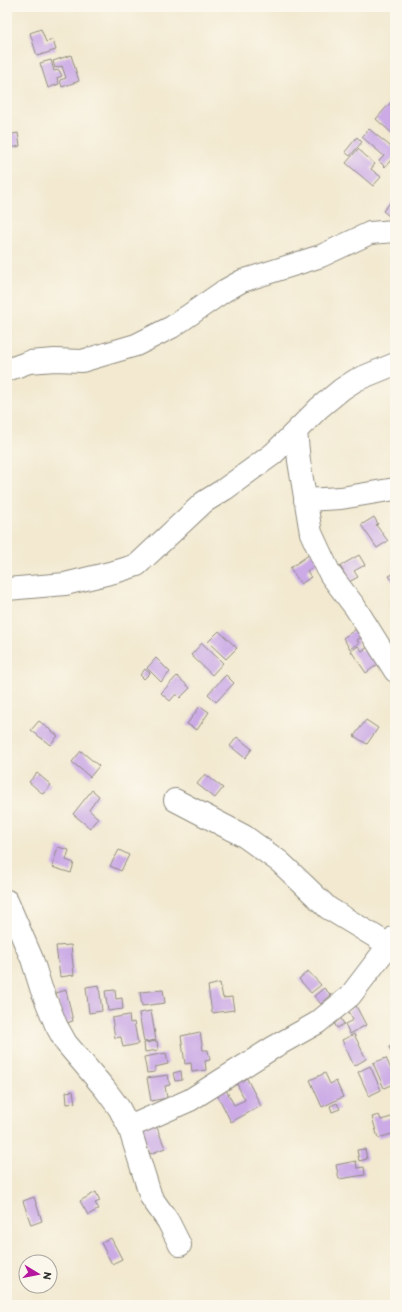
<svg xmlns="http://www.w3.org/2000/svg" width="402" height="1312" viewBox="0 0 402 1312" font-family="Itim,sans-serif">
  <rect width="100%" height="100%" fill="#fbf7ec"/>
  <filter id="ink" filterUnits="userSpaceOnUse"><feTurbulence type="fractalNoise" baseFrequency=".025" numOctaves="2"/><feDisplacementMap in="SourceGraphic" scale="8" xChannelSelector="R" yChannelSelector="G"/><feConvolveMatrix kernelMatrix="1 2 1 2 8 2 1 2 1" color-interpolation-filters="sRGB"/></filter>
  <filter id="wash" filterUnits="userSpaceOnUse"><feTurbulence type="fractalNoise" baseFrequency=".012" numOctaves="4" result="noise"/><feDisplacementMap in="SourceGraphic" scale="16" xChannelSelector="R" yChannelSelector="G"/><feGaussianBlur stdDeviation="0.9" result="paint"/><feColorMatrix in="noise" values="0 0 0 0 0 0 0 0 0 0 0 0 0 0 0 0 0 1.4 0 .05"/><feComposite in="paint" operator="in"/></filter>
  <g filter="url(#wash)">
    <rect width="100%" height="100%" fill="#f2e9d0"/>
    <g id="blocks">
      <path fill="#cbaae6" d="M41 29 46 42 53 40 56 50 37 56 30 33Z
        M71 55 79 81 62 87 60 80 66 78 62 66 55 68 53 61Z
        M51 60 54 71 59 70 62 76 57 78 59 84 48 88 40 63Z
        M392 101 395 104V136L376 119Z
        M369 129 395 150V155L385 167 379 161 384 156 362 137Z
        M18 133 20 146 7 149V135Z
        M357 137 362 142 350 156 345 152Z
        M358 149 375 164 371 169 381 177 373 186 346 163Z
        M394 198 395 199V221L383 211Z
        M374 517 378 524 376 525 388 541 377 548 361 525Z
        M313 552 319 562 307 571 311 577 301 584 290 568Z
        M359 555 365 565 354 571 358 577 349 582 340 566Z
        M395 573V585L389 576Z
        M368 621 373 629 357 640 359 643 350 649 343 638Z
        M219 631 237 648 226 659 208 642Z
        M202 643 223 663 212 675 191 655Z
        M374 643 385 659 366 673 351 651 358 646 362 651Z
        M156 658 170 672 161 682 147 668Z
        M145 669 150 673 144 679 140 675Z
        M226 675 234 683 216 702 208 694Z
        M177 676 190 688 180 698 176 694 170 701 161 693Z
        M200 706 209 712 197 730 187 724Z
        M366 720 378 728 367 744 354 736Z
        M39 721 58 736 50 745 31 730Z
        M237 737 252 749 245 758 230 746Z
        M81 751 99 766 90 777 72 762Z
        M37 773 51 785 43 794 29 782Z
        M205 774 223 788 215 798 197 784Z
        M92 790 99 796 89 810 98 818 90 828 73 814Z
        M58 847 69 850 66 860 74 863 71 873 52 867Z
        M119 850 129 855 121 871 110 866Z
        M71 945 74 975 60 977 56 946Z
        M308 971 321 985 311 993 299 979Z
        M220 983 223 998 232 997 234 1010 212 1013 208 986Z
        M99 985 102 1011 89 1013 86 987Z
        M324 988 331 995 321 1004 314 996Z
        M66 990 73 1021 63 1024 56 993Z
        M115 990 116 999 122 998 123 1009 108 1011 105 991Z
        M163 990 165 1003 142 1006 140 992Z
        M356 1006 366 1025 350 1034 345 1024 353 1020 348 1011Z
        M151 1011 156 1040 144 1042 139 1013Z
        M129 1015 130 1023 134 1022 138 1044 123 1047 121 1037 115 1038 112 1018Z
        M340 1017 344 1024 337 1028 333 1021Z
        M200 1032 203 1050H208L210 1060 205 1061 206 1070 192 1072 191 1063 185 1064 181 1036Z
        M354 1034 366 1059 354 1066 342 1040Z
        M157 1041 158 1050 145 1052 144 1043Z
        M395 1044V1061L389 1047Z
        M166 1053 168 1064 155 1067V1072L147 1073 144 1057Z
        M386 1058 395 1078V1083L384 1088 373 1063Z
        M370 1066 381 1090 369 1096 358 1072Z
        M181 1071 182 1080 175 1081 173 1073Z
        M244 1073 261 1106 231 1122 214 1088 223 1084 234 1105 245 1100 234 1078Z
        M325 1073 330 1084 336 1081 343 1097 322 1107 310 1080Z
        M168 1075 170 1085 165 1086 167 1098 151 1101 147 1078Z
        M73 1091 75 1103 67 1104 66 1092Z
        M7 1095H10L8 1115H7Z
        M337 1103 340 1109 332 1112 330 1106Z
        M379 1115 381 1120 395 1116V1133L378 1138 372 1117Z
        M154 1120 165 1148 150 1154 139 1126Z
        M365 1149 367 1159 359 1161 357 1150Z
        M356 1161 357 1168 364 1167 365 1175 339 1179 336 1165Z
        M96 1192 100 1201 95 1203 99 1209 88 1215 80 1201Z
        M34 1197 42 1221 31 1225 23 1201Z
        M111 1238 122 1259 112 1264 101 1243Z"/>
    </g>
  </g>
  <g filter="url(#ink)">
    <use href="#blocks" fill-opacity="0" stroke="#8e8a7e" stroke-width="1"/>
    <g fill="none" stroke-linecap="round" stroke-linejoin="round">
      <g stroke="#8e8a7e" stroke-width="24">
        <path id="minor" d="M7 370 29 362 55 360 82 361 136 345 172 327 224 291 242 281 321 256 370 233 395 231
          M296 431 299 461 311 533 330 574 355 607 395 671
          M305 500 341 498 395 489
          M7 589 65 584 118 571 137 565 204 502 225 489 273 454 319 408 342 389 356 380 395 364
          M175 800 244 836 280 862 328 908 389 945
          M7 901 32 959 41 988 56 1025 66 1043 105 1089 119 1108 129 1127 151 1197 168 1221 180 1245
          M129 1127 190 1100 274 1047 317 1023 350 996 395 937"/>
      </g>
      <use href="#minor" stroke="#fff" stroke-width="22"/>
    </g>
  </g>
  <rect width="402" height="1312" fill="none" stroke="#fbf7ec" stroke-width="24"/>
  <g transform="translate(38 1274) rotate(100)"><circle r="19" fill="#fbf7ec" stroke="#a8a59f"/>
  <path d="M0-3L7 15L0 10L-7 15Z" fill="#b5179e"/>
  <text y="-6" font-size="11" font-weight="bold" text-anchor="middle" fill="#2b2b2b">N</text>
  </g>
</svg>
